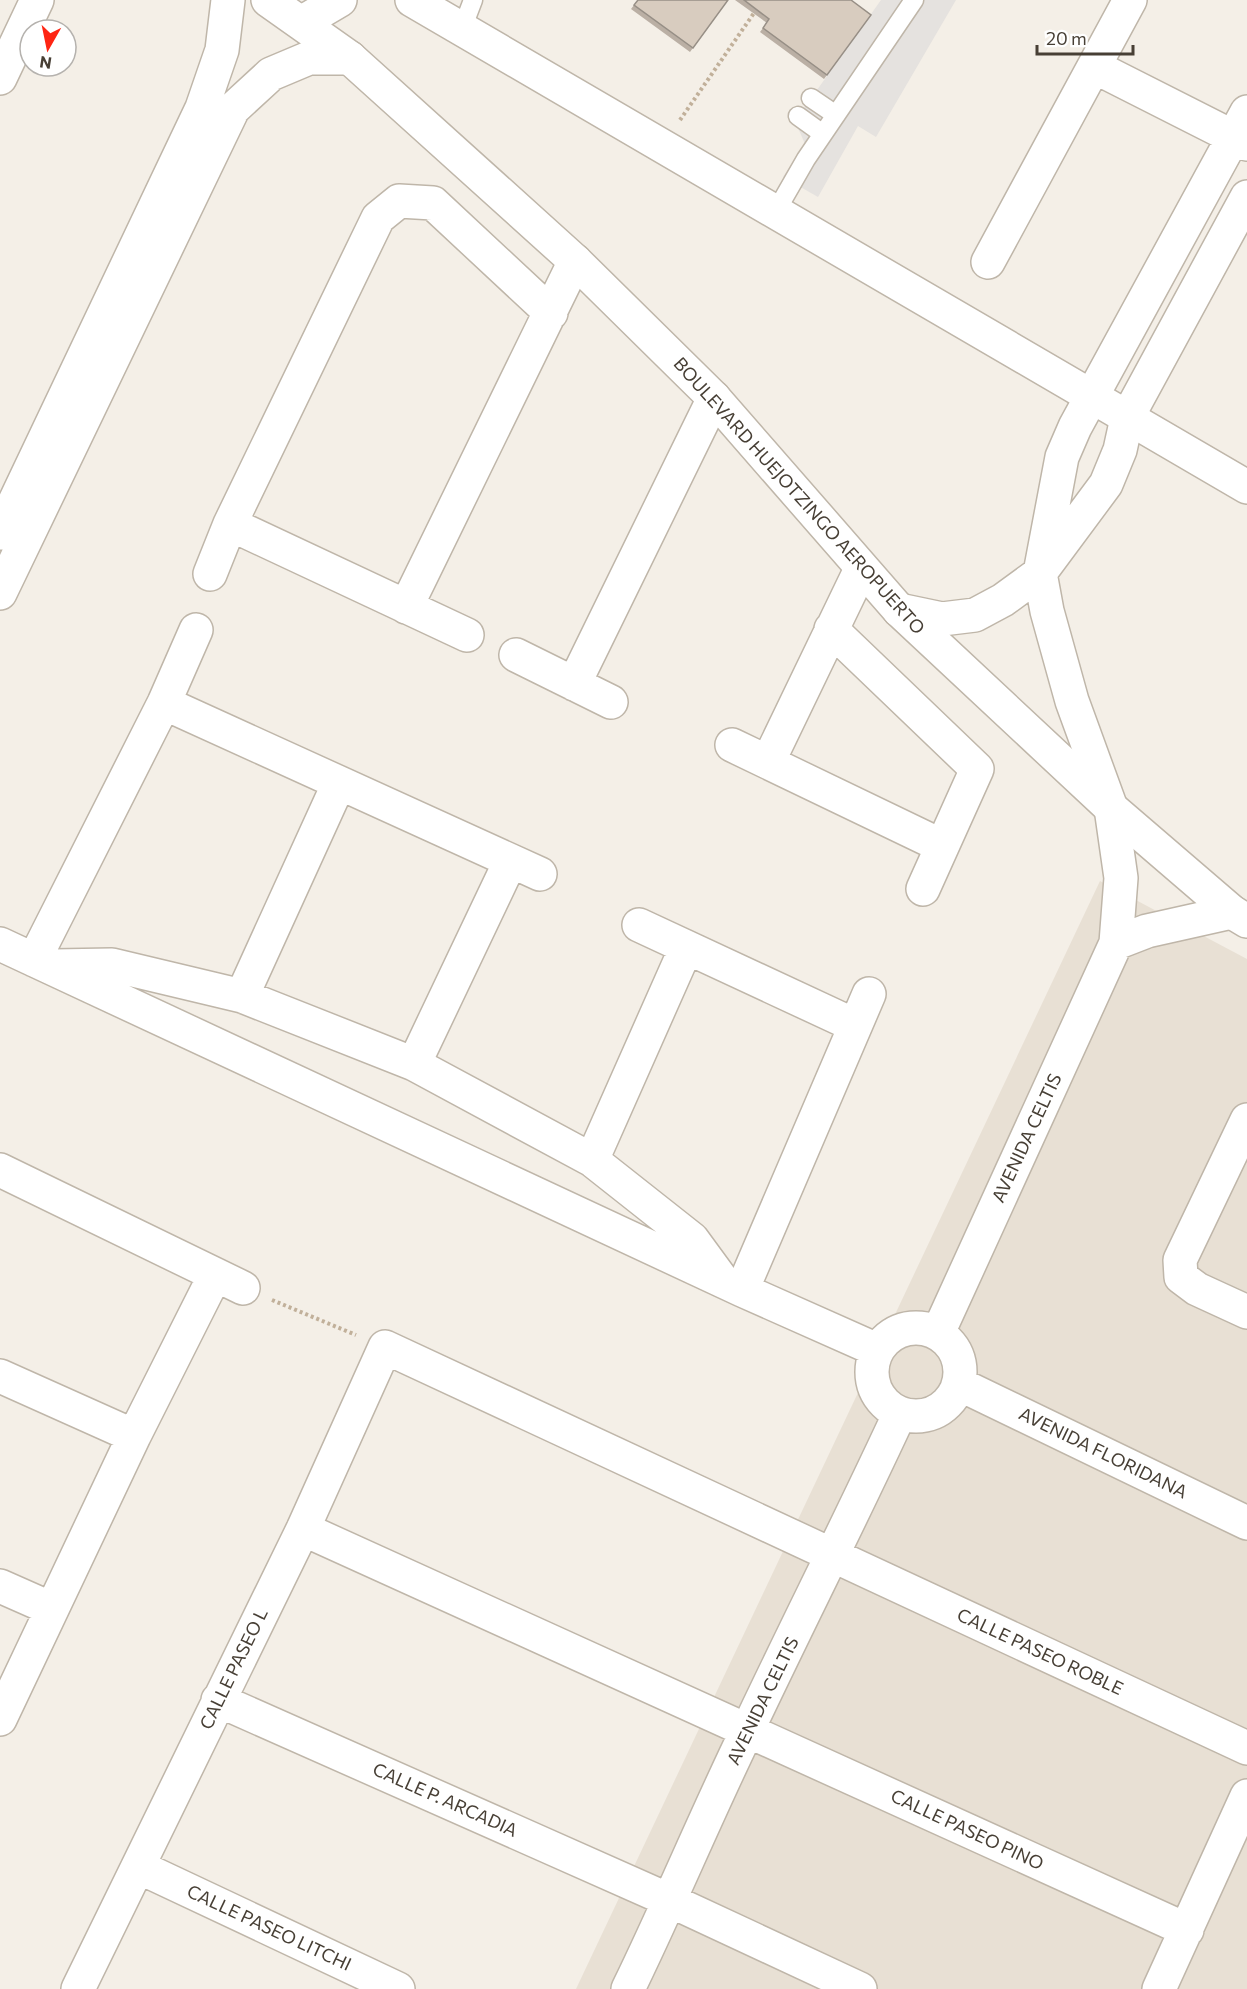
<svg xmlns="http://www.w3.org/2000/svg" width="1247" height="1989" viewBox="0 0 1247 1989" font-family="Commissioner,sans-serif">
  <rect width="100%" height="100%" fill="#f4efe7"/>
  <path fill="#e8e0d4" d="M1100 881 1247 959V1989H576Z"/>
  <path fill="#e5e2df" d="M881 0H956L876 137 858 126 818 197 783 177 805 144 795 121Z"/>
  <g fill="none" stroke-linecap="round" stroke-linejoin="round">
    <g stroke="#bfb6a9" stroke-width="21">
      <path id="service" d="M462 29 473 0
        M811 98 836 115
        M798 116 823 134
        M775 213 806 159 914 0"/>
    </g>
    <g stroke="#bfb6a9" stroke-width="36">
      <path id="minor" d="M1095 67 1247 144
        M0 78 37 0
        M988 262 1130 0
        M230 524 467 635
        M0 533 202 108 222 50 228 0
        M210 574 230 524 378 218 399 201 433 203 551 313
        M0 593 233 109 271 74 309 58H350
        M406 607 575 261
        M899 610 942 619 975 615 1003 600 1040 573 1106 484 1120 450 1127 418 1247 197
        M831 629 977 769 923 889
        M516 655 611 702
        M574 684 714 398
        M164 703 540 874
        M732 745 942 846
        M769 760 861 569
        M639 925 854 1025
        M1116 943 1147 931 1232 912
        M0 944 742 1290 877 1350
        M34 960 164 703 196 630
        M55 966 112 965 242 996 414 1064 592 1160 692 1239 722 1280
        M242 996 339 783
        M414 1064 510 862
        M1247 1120 1180 1260 1181 1277 1197 1289 1247 1312
        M592 1160 686 948
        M0 1170 243 1288
        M742 1290 869 994
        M872 1372a44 44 0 1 1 88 0a44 44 0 1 1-88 0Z
        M938 1333 1116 943 1121 878 1111 808 1072 701 1047 611 1040 573 1062 457 1075 427 1247 112
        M0 1376 134 1436
        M959 1384 1247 1523
        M303 1529 1187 1930
        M0 1586 52 1609
        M218 1700 671 1901 860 1989
        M0 1719 134 1436 215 1275
        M139 1867 398 1989
        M78 1989 303 1529 385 1347 1247 1748
        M628 1989C670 1903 706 1815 748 1729 798 1623 851 1519 900 1413
        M1159 1989 1247 1796"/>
    </g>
    <g stroke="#bfb6a9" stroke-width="36">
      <path id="tertiary" d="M268 0 350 58 575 261 714 398 899 610 1111 808 1232 912 1247 921
        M412 0 1247 487
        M301 23 340 0"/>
    </g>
    <path stroke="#c1b09a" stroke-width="4" stroke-dasharray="3 3" stroke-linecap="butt" d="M680 120 754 13
      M272 1300 356 1335"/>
    <use href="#service" stroke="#fff" stroke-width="18"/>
    <use href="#minor" stroke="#fff" stroke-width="33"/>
    <use href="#tertiary" stroke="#fff" stroke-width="33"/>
  </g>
  <path fill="#baafa4" d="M638 0H728L690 52 631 9Z
    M735 0H851L871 15 824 79 760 32 767 23Z"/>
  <path fill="#d8ccbf" stroke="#978f86" stroke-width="1.5" d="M638 0H728L693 48 634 5Z
    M744 0H851L871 15 827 75 763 28 769 19Z"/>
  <g text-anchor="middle" stroke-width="5" stroke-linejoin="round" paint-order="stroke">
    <g font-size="18" fill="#473f35" stroke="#fff">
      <text transform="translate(799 496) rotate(48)" y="6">BOULEVARD HUEJOTZINGO AEROPUERTO</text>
      <text transform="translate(1027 1138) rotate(-65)" y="6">AVENIDA CELTIS</text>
      <text transform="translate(1103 1453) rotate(26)" y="6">AVENIDA FLORIDANA</text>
      <text transform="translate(1040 1652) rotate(25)" y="6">CALLE PASEO ROBLE</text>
      <text transform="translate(234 1669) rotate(-64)" y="6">CALLE PASEO L</text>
      <text transform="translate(763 1701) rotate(-64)" y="6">AVENIDA CELTIS</text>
      <text transform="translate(445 1800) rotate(24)" y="6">CALLE P. ARCADIA</text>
      <text transform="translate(967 1830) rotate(25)" y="6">CALLE PASEO PINO</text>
      <text transform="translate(269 1928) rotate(25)" y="6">CALLE PASEO LITCHI</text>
    </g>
  </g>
  <g transform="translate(48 48) rotate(189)"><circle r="28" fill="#ffffff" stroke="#b5b2ae" stroke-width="1.5"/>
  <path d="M0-4.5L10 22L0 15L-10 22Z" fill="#fe2513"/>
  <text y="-9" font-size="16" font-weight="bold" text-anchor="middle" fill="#473f35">N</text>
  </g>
  <path d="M1037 45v9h96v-9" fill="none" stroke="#473f35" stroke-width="3"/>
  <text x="1046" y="45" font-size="18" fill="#473f35" stroke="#ffffff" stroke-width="4.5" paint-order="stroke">20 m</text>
</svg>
